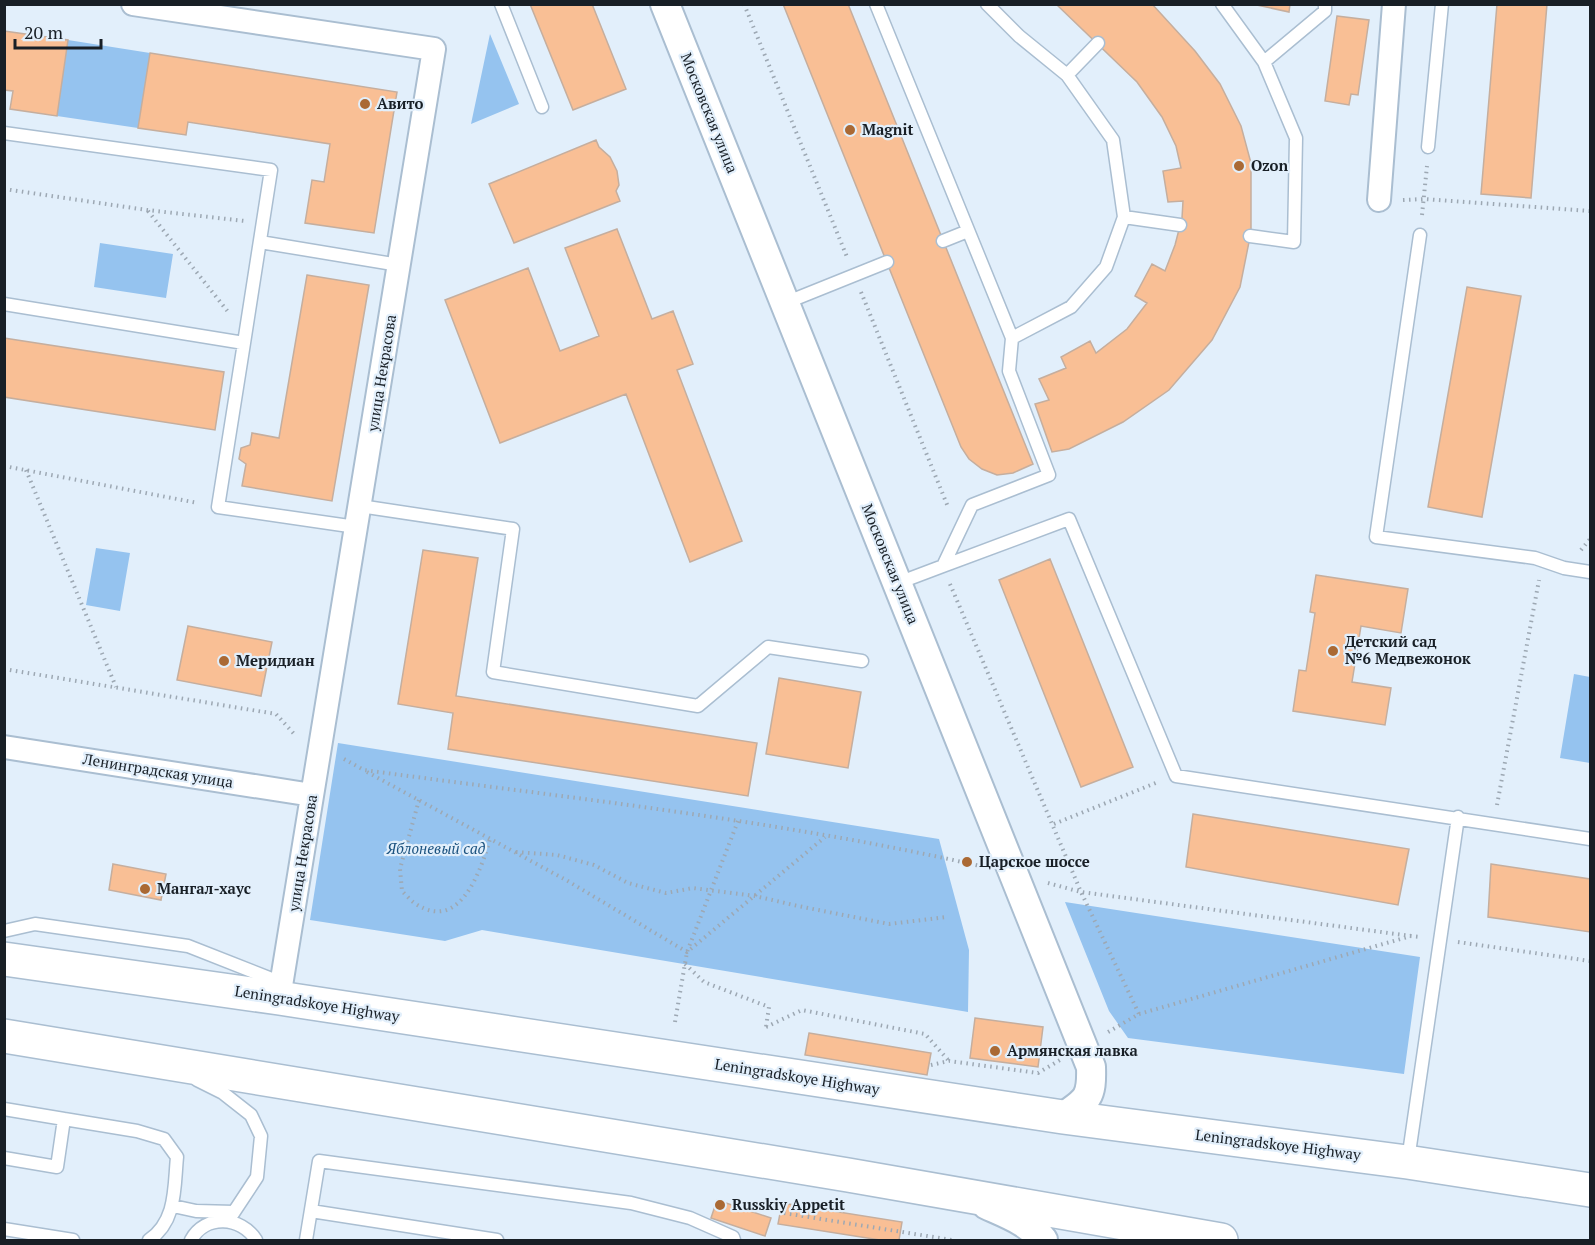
<svg xmlns="http://www.w3.org/2000/svg" width="1595" height="1245" viewBox="0 0 1595 1245" font-family="'PT Serif',serif">
  <rect width="100%" height="100%" fill="#e2effb"/>
  <path fill="#95c3ef" d="M490 34 519 104 471 124Z
    M68 40 150 53 138 128 57 116Z
    M100 243 173 254 166 298 94 287Z
    M96 548 130 553 120 611 86 605Z
    M1574 674 1590 677V763L1560 758Z
    M338 743 939 839 969 950 968 1012 482 930 445 941 310 920Z
    M1065 902 1420 957 1404 1074 1128 1038 1109 1011Z"/>
  <path fill="#f9bf95" stroke="#c5ae9e" stroke-width="1.5" d="M530 4H592L626 89 573 110Z
    M783 4H848L1033 464 1013 473 997 475 982 469 969 459 961 447Z
    M1056 4H1152L1195 51 1220 84 1241 126 1251 163V232L1240 287 1212 340 1169 390 1123 422 1069 449 1052 452 1035 404 1049 400 1039 379 1066 368 1061 357 1090 341 1096 353 1127 329 1147 303 1135 296 1152 264 1165 271 1175 245 1182 218 1183 201 1168 202 1163 171 1181 168 1176 146 1162 117 1137 82Z
    M1252 4H1290L1289 12Z
    M1497 4H1547L1531 198 1481 194Z
    M1337 16 1369 20 1358 95 1351 94 1349 105 1325 101Z
    M4 31 68 40 57 116 10 109 13 91 4 90Z
    M150 53 397 92 374 233 305 223 312 180 324 182 330 144 188 122 186 135 138 128Z
    M596 140 599 147 610 157 617 171 619 185 616 191 620 201 514 243 489 184Z
    M617 229 652 319 673 311 693 364 677 370 742 541 690 562 626 394 500 443 445 300 528 268 560 351 599 336 565 248Z
    M307 275 369 285 332 501 242 486 246 464 239 459 241 448 250 445 252 433 279 438Z
    M1467 287 1521 296 1482 517 1428 507Z
    M4 338 224 372 215 430 4 397Z
    M423 550 478 558 456 696 757 743 748 796 448 749 453 713 398 704Z
    M1050 559 1133 767 1081 787 999 580Z
    M1316 575 1408 589 1401 633 1361 626 1352 682 1391 688 1385 725 1293 711 1299 670 1306 671 1315 613 1310 612Z
    M188 626 272 642 261 696 177 680Z
    M779 678 861 692 848 768 766 754Z
    M1193 814 1409 849 1398 905 1186 867Z
    M113 864 166 874 161 900 109 890Z
    M1491 864 1590 879V932L1488 917Z
    M975 1018 1043 1027 1038 1067 970 1058Z
    M809 1033 931 1053 927 1075 805 1055Z
    M717 1200 771 1218 765 1236 711 1218Z
    M782 1203 902 1222 899 1240H880L778 1224Z"/>
  <g fill="none" stroke-linecap="round" stroke-linejoin="round">
    <g stroke="#aabed1" stroke-width="15">
      <path id="service" d="M501 4 542 107
        M876 4 1012 338 1009 371 1049 475 972 505 943 566 898 583
        M987 4 1019 36 1067 75 1113 140 1124 217 1180 225
        M1222 4 1264 62 1296 138 1294 242 1250 236
        M1264 62 1325 11V4
        M1067 75 1098 43
        M4 133 271 170 244 343 4 304
        M1428 147 1442 4
        M1420 235 1376 537 1535 558 1564 568 1590 572
        M943 241 968 231
        M260 242 399 265
        M785 303 887 262
        M1012 338 1071 307 1106 267 1124 217
        M244 343 218 507 356 527
        M360 506 513 529 493 672 698 706 768 647 862 661
        M943 566 1069 519 1176 776 1590 839
        M4 931 35 924 188 946 282 983
        M197 1080 223 1093 251 1115 261 1136 257 1177 228 1221
        M4 1109 64 1119
        M4 1158 57 1167 64 1119 137 1131 164 1139 177 1157C174 1187 177 1221 149 1240
        M1408 1160 1458 817
        M173 1206 196 1211 234 1212
        M311 1211 497 1240
        M4 1229 73 1240
        M191 1240C205 1214 241 1216 256 1240
        M306 1240 319 1161 631 1203 690 1218 733 1237 734 1240"/>
    </g>
    <g stroke="#aabed1" stroke-width="26">
      <path id="minor" d="M133 4 434 49 279 998
        M1379 200 1394 4
        M4 747 312 795"/>
    </g>
    <g stroke="#aabed1" stroke-width="32">
      <path id="tertiary" d="M665 4 1091 1067C1092 1097 1088 1100 1063 1117
        M987 1205C1007 1214 1029 1222 1043 1240"/>
    </g>
    <g stroke="#aabed1" stroke-width="36">
      <path id="trunk" d="M4 959 279 998 1063 1117 1407 1162 1590 1190
        M4 1036 848 1175 1221 1240"/>
    </g>
    <path stroke="#9da8b3" stroke-width="4" stroke-dasharray="1.5 4.5" stroke-linecap="butt" d="M744 4 847 257
      M4 189 147 210 245 221
      M1403 200 1424 199 1590 211
      M148 211 229 313
      M1422 215 1427 166
      M861 292 948 507
      M4 466 198 503
      M26 470 116 687
      M1581 550 1590 539
      M950 584 1081 892 1139 1014 1108 1032
      M4 669 276 714 296 736
      M344 759 364 770C569 798 778 820 980 866
      M367 772 566 880 687 952 825 837
      M419 800 400 869 402 891C406 895 411 901 416 904 460 933 481 870 490 839
      M1497 805 1539 580
      M1054 824 1158 782
      M516 852 557 855 594 865 628 883 666 893 693 888 755 896 798 906 889 924 947 917
      M1048 883 1081 892 1411 936
      M1458 942 1590 961
      M685 964 704 982 769 1007 766 1027
      M1139 1014 1411 936 1421 937
      M675 1022 687 952 738 821
      M766 1027 802 1010 925 1034 949 1061
      M931 1065 949 1061 1038 1073 1060 1060
      M784 1213 952 1240"/>
    <use href="#service" stroke="#fff" stroke-width="12"/>
    <use href="#minor" stroke="#fff" stroke-width="22"/>
    <use href="#tertiary" stroke="#fff" stroke-width="28"/>
    <use href="#trunk" stroke="#fff" stroke-width="33"/>
  </g>
  <g fill="#aa6934" stroke="#e2effb" stroke-width="2">
    <circle cx="365" cy="104" r="6"/>
    <circle cx="850" cy="130" r="6"/>
    <circle cx="1239" cy="166" r="6"/>
    <circle cx="1333" cy="651" r="6"/>
    <circle cx="224" cy="661" r="6"/>
    <circle cx="967" cy="862" r="6"/>
    <circle cx="145" cy="889" r="6"/>
    <circle cx="995" cy="1051" r="6"/>
    <circle cx="720" cy="1205" r="6"/>
  </g>
  <g text-anchor="middle" stroke-width="4.5" stroke-linejoin="round" paint-order="stroke">
    <g font-size="15" font-weight="bold" fill="#181f26" stroke="#e2effb" text-anchor="start">
      <text x="377" y="109">Авито</text>
      <text x="862" y="135">Magnit</text>
      <text x="1251" y="171">Ozon</text>
      <text x="1345" y="647">Детский сад<tspan x="1345" dy="17">№6 Медвежонок</tspan></text>
      <text x="236" y="666">Меридиан</text>
      <text x="979" y="867">Царское шоссе</text>
      <text x="157" y="894">Мангал-хаус</text>
      <text x="1007" y="1056">Армянская лавка</text>
      <text x="732" y="1210">Russkiy Appetit</text>
    </g>
    <g font-size="15" fill="#181f26" stroke="#e2effb">
      <text transform="translate(709 113) rotate(68)" y="5">Московская улица</text>
      <text transform="translate(382 373) rotate(-81)" y="5">улица Некрасова</text>
      <text transform="translate(890 564) rotate(68)" y="5">Московская улица</text>
      <text transform="translate(158 771) rotate(9)" y="5">Ленинградская улица</text>
      <text transform="translate(303 853) rotate(-81)" y="5">улица Некрасова</text>
      <text transform="translate(317 1004) rotate(9)" y="5">Leningradskoye Highway</text>
      <text transform="translate(797 1077) rotate(9)" y="5">Leningradskoye Highway</text>
      <text transform="translate(1278 1145) rotate(7)" y="5">Leningradskoye Highway</text>
    </g>
    <g font-size="15" font-style="italic" fill="#1b527f" stroke="#e2effb">
      <text x="436" y="854">Яблоневый сад</text>
    </g>
  </g>
  <rect width="1595" height="1245" fill="none" stroke="#181f26" stroke-width="12"/>
  <path d="M15 39v9h86v-9" fill="none" stroke="#181f26" stroke-width="3"/>
  <text x="24" y="39" font-size="18" fill="#181f26" stroke="#e2effb" stroke-width="4.5" paint-order="stroke">20 m</text>
</svg>
